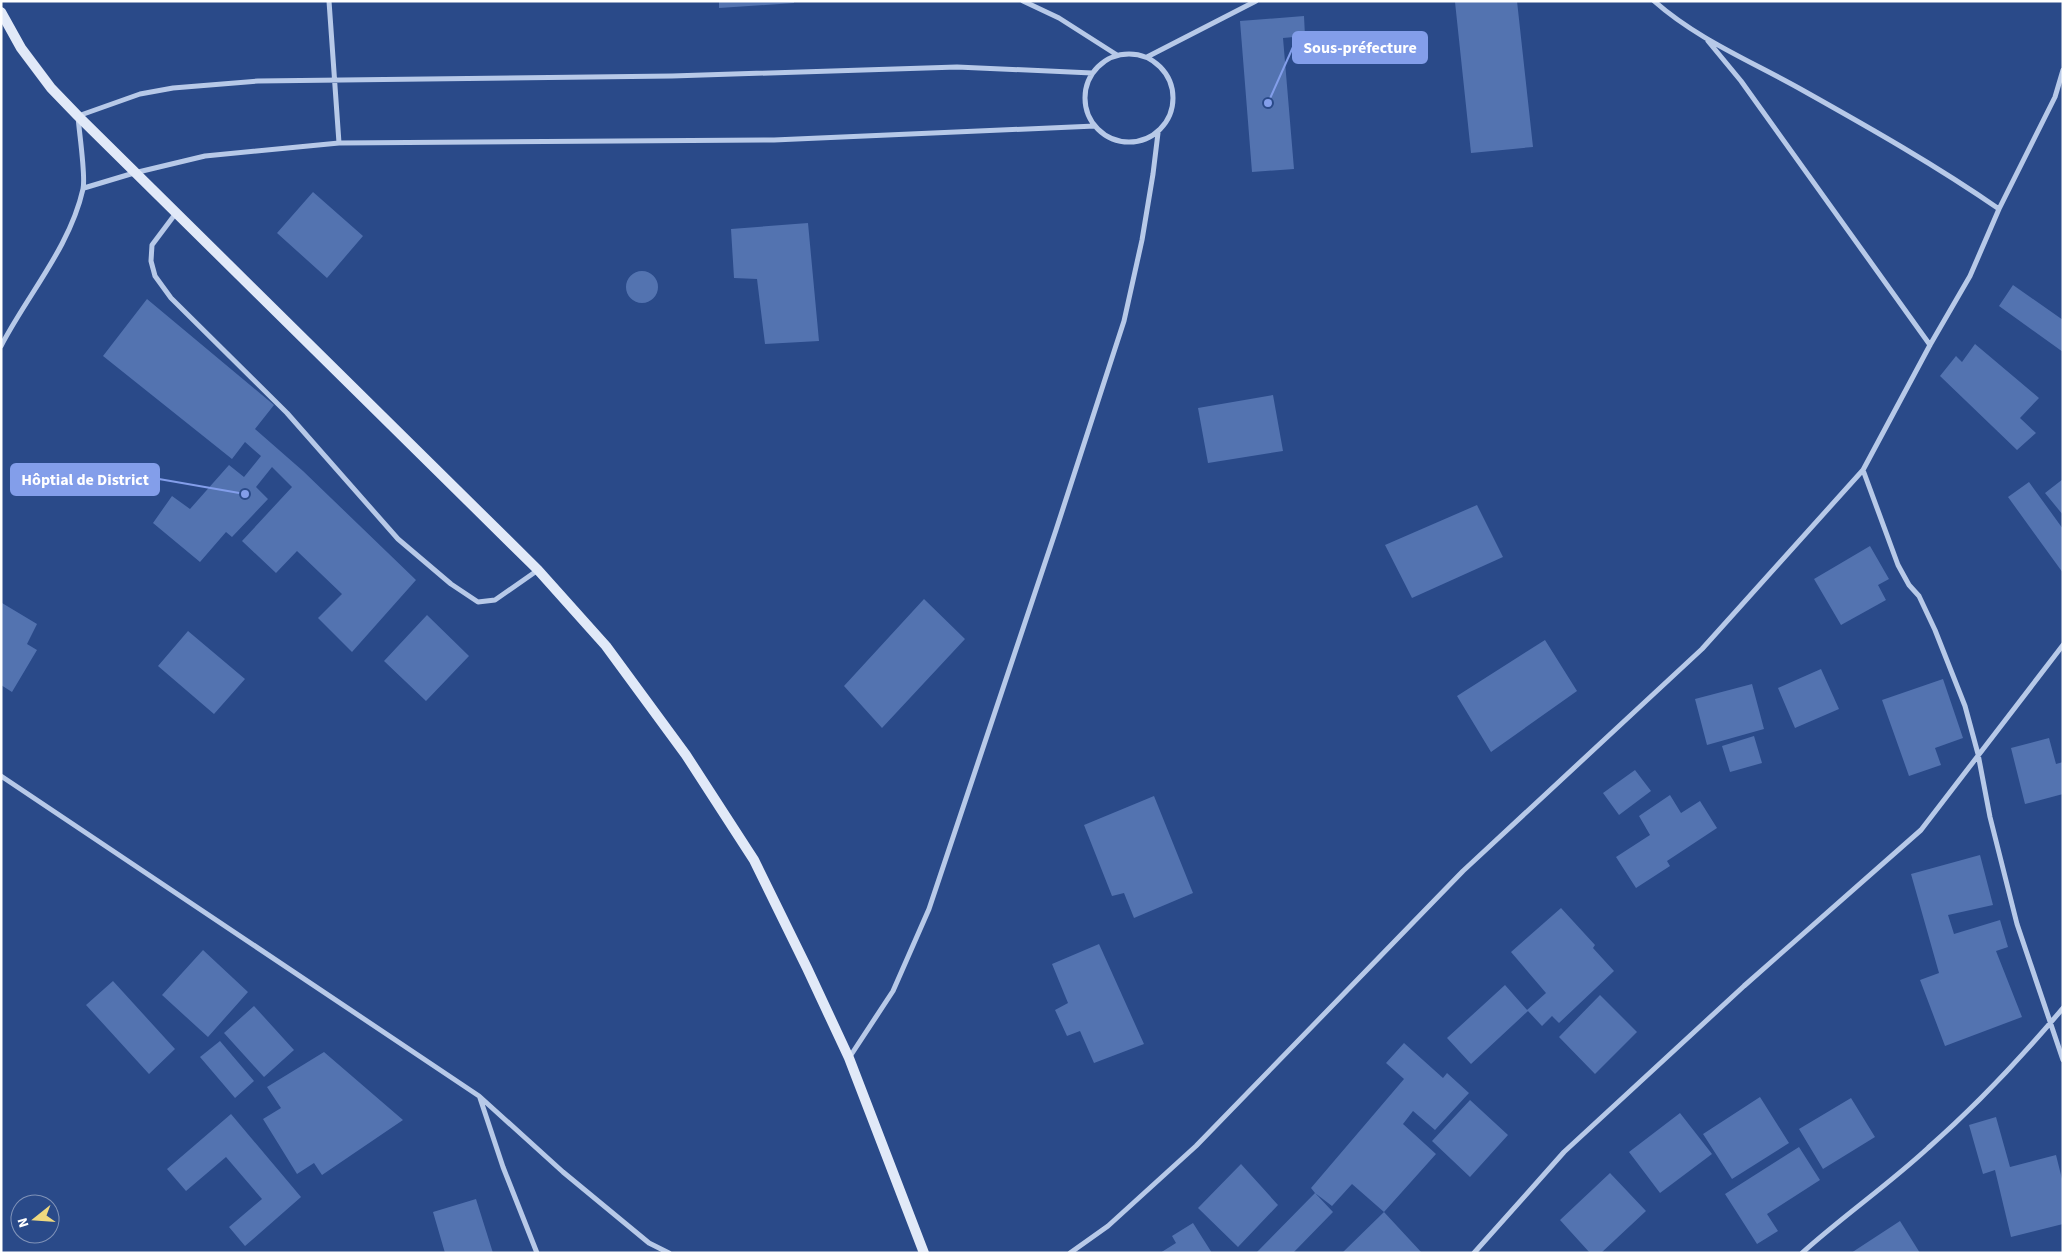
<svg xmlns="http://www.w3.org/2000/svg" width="2064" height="1254" viewBox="0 0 2064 1254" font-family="'Source Sans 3',sans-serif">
  <rect width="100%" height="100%" fill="#2a4a89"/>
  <path fill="#5373b0" d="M719 1H794V3L719 8Z
    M1517 1 1533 147 1471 153 1455 2Z
    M1304 16 1305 36 1283 38 1294 169 1252 172 1240 21Z
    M313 192 363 236 327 278 277 233Z
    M808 223 819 341 765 344 757 279 734 278 731 229Z
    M626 287a16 16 0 1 1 32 0a16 16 0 1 1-32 0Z
    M2013 285 2063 320V352L1999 306Z
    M147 299 274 405 255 429 303 471 416 580 352 652 318 618 342 594 297 551 276 573 242 541 292 487 272 467 256 487 268 499 232 537 226 532 200 562 153 523 172 496 190 509 229 465 244 477 261 456 245 442 232 459 103 356Z
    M1975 344 2039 398 2020 418 2036 433 2017 450 1940 376 1956 356 1962 362Z
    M1273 395 1283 451 1208 463 1198 408Z
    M2063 479V515L2045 493Z
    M2029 482 2063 529V573L2008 497Z
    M1477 505 1503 557 1412 598 1385 545Z
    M1870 546 1889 579 1878 585 1886 600 1841 625 1814 579Z
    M924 599 965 639 882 728 844 686Z
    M2 603 37 624 27 644 37 650 12 692 1 685Z
    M427 615 469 656 426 701 384 661Z
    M188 631 245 679 214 714 158 666Z
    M1545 640 1577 691 1491 752 1457 696Z
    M1821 669 1839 709 1795 728 1778 688Z
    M1943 679 1963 738 1935 748 1941 765 1909 776 1882 700Z
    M1752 684 1764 729 1707 745 1695 699Z
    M1754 736 1762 763 1730 772 1722 746Z
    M2049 738 2056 764 2063 762V794L2025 804 2011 748Z
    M1635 770 1651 791 1619 815 1603 793Z
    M1670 795 1681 813 1700 801 1717 828 1667 861 1670 866 1636 888 1616 857 1650 835 1639 816Z
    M1154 796 1193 893 1134 918 1124 893 1112 896 1084 825Z
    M1980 855 1993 905 1948 915 1954 934 2000 920 2008 947 1996 951 2022 1017 1945 1046 1920 980 1939 973 1911 874Z
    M1561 908 1595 945 1593 948 1614 971 1559 1023 1552 1016 1542 1026 1527 1010 1546 993 1511 952Z
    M1099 944 1144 1044 1094 1063 1080 1031 1067 1036 1055 1010 1068 1003 1052 964Z
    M203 950 248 992 208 1037 162 995Z
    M113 981 175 1049 149 1074 86 1005Z
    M1505 985 1528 1011 1471 1064 1447 1038Z
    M1600 995 1637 1032 1595 1074 1559 1037Z
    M254 1006 294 1050 264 1077 224 1033Z
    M220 1041 254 1081 235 1098 200 1057Z
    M1404 1043 1443 1078 1447 1073 1469 1093 1435 1130 1413 1111 1403 1124 1436 1154 1384 1212 1422 1253H1342L1384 1212 1352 1184 1332 1206 1315 1193 1311 1188 1404 1079 1386 1063Z
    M324 1052 403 1120 322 1175 314 1163 297 1174 263 1119 281 1108 267 1087Z
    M1760 1097 1789 1143 1732 1179 1703 1134Z
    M1851 1098 1875 1137 1823 1169 1799 1129Z
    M1470 1100 1508 1135 1470 1177 1432 1141Z
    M1680 1113 1712 1154 1660 1193 1629 1152Z
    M231 1114 301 1197 245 1246 229 1227 262 1199 226 1157 186 1191 167 1169Z
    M1996 1117 2010 1167 2056 1155 2063 1183V1224L2011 1237 1995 1170 1983 1174 1969 1125Z
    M1799 1147 1820 1180 1767 1214 1778 1231 1757 1244 1725 1194Z
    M1241 1164 1278 1205 1238 1247 1198 1208Z
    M1610 1173 1646 1211 1601 1253H1590L1560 1220Z
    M1315 1193 1333 1212 1293 1253H1256Z
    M476 1199 493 1253H445L433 1212Z
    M1900 1221 1920 1253H1851Z
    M1193 1223 1212 1253H1160L1176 1243 1172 1236Z"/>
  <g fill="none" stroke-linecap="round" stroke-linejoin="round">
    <path stroke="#b7c9e8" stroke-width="5" d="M329 1 339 143
      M1023 1 1059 18 1117 55
      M1654 1C1698 40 1753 62 1804 91 1870 128 1937 166 1999 209
      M1708 41 1741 81 1930 345
      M1085 98a44 44 0 1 1 88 0a44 44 0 1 1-88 0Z
      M1147 57 1256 1
      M84 188 134 173 205 156 339 143 774 140 1095 126
      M176 213 152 245 151 261 155 276 171 298 287 413 398 539 451 584 478 602 495 600 538 570
      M1 346C28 294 70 247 83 189 86 176 79 132 78 116L140 94 173 88 258 81 672 76 957 67 1092 73
      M1863 470 1898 565 1909 585 1919 596 1935 630 1965 706 1978 754 1990 817 2017 924 2063 1060
      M1 776 479 1096 563 1172 649 1243 669 1253
      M849 1058 893 991 929 909 1056 530 1124 321 1142 240 1153 174 1158 133
      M480 1098 503 1167 537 1253
      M1070 1253 1108 1226 1196 1146 1463 871 1702 649 1863 470 1930 345 1970 276 1999 209 2055 97 2063 70
      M1474 1253 1564 1152 1744 986 1921 830 2063 645
      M1802 1253C1843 1216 1888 1185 1928 1148 1977 1105 2021 1058 2063 1008"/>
    <path stroke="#e1e9f8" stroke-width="10" d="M1 12 21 48 51 88 78 116 538 570 606 646 686 755 754 860 807 968 849 1058 924 1253"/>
  </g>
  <path fill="none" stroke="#839eea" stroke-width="2" d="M1268 103L1293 47M245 494L159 479"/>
  <g fill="#839eea" stroke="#2a4a89" stroke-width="2">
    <circle cx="1268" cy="103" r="5"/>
    <circle cx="245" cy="494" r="5"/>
  </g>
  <g fill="#839eea" stroke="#839eea" stroke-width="2">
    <rect x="1293" y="32" width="134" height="31" rx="5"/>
    <rect x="11" y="464" width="148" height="31" rx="5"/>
  </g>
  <g font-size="16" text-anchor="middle" font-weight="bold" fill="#fff">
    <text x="1360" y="53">Sous-préfecture</text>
    <text x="85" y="485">Hôptial de District</text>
  </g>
  <rect width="2064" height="1254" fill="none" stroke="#ffffff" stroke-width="5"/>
  <g transform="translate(35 1219) rotate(253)"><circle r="24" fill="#2a4a89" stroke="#7f92b8"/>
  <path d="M0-4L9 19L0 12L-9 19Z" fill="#efd97f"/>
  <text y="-8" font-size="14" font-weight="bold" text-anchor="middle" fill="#ffffff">N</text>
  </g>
</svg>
